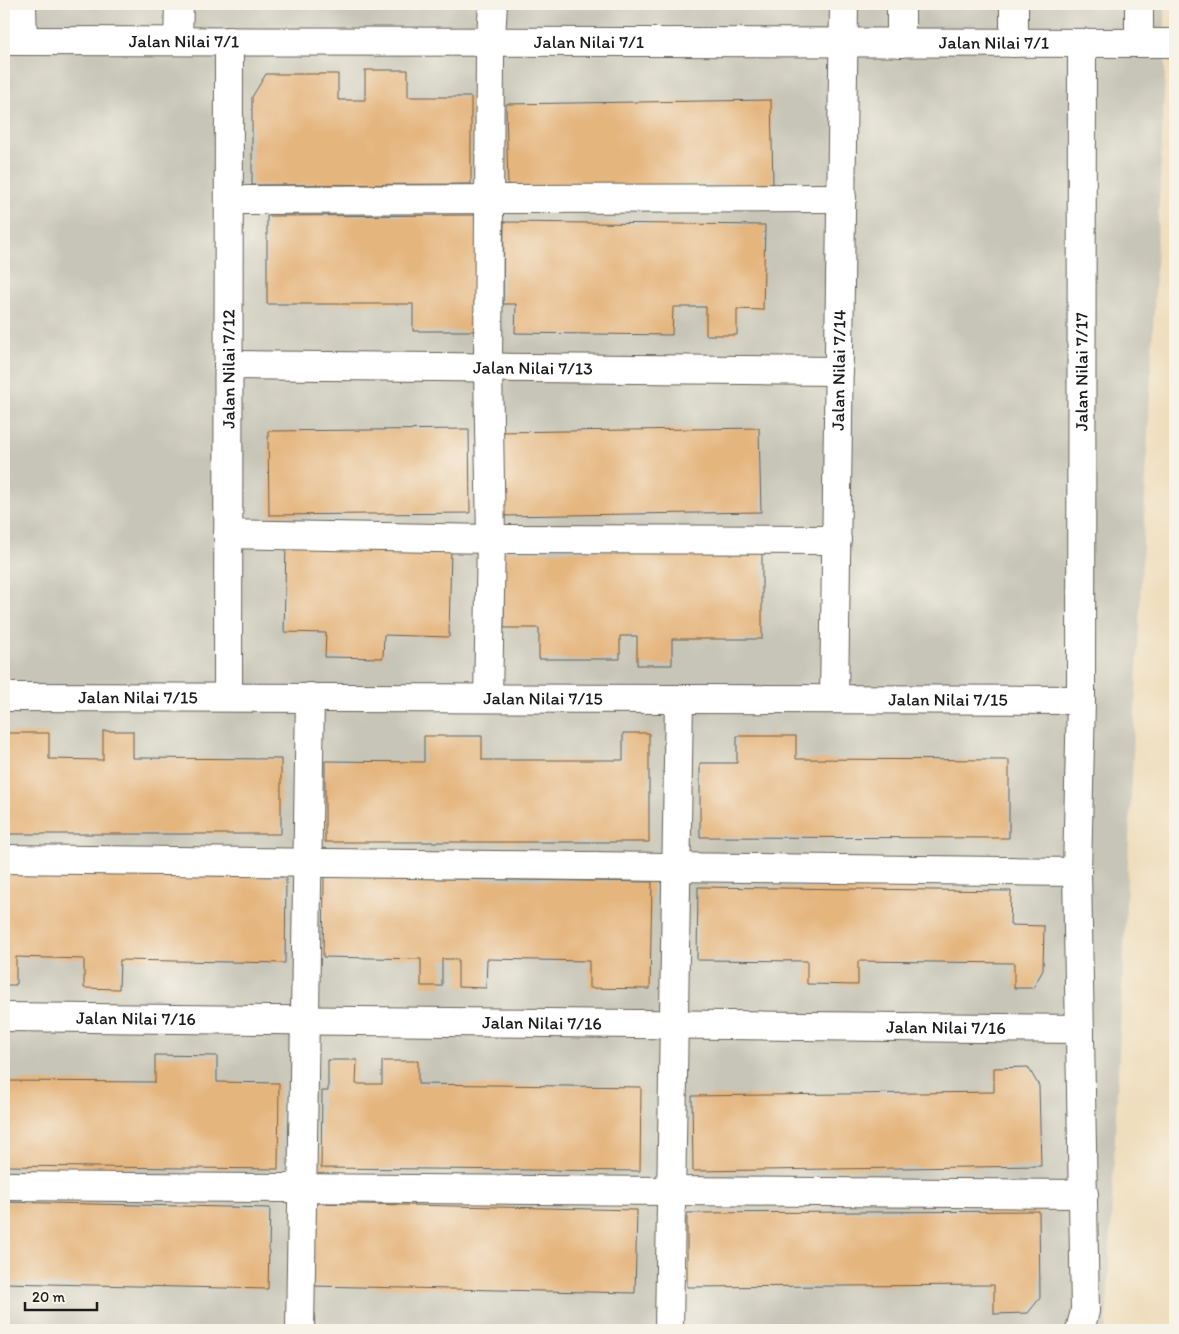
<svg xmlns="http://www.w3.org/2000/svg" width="1179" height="1334" viewBox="0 0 1179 1334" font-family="Itim,sans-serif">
  <rect width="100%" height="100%" fill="#f7f3e8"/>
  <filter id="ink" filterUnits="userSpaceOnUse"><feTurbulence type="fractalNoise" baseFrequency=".02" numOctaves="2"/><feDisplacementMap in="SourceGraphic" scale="10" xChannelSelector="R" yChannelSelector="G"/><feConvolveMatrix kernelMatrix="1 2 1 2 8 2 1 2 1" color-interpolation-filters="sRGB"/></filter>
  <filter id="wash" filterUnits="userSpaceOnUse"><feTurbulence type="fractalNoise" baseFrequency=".0096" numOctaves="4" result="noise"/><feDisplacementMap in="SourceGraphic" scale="20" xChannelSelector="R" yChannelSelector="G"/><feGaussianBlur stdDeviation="1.12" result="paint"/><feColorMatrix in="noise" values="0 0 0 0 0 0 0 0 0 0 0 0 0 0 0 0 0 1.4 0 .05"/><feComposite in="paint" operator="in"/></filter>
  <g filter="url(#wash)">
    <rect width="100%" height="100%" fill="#efdebe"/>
    <path fill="#c7c5b8" d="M4 4H1165V73L1106 1330H4Z"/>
    <g id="blocks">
      <path fill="#e5b57e" d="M365 70H408V97H471V184L252 185V97L266 74H338V100H365Z
        M771 100 773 184 508 188 506 104Z
        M477 215V331H413V304H267V216Z
        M504 222 765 225 763 310 737 309V335H706V307H673L672 335 515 333 516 304H503Z
        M759 428 761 512 502 516 500 432Z
        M469 429 470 513 269 515 268 431Z
        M286 544 451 548 449 637 384 635 383 658 325 657 326 633 284 632Z
        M504 551H762V639H672V665H637V636H620V659H539V628H504Z
        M103 731H133V758L281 759V834H4V733H49V759L103 760Z
        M623 733H649V842H325V761L424 762V736H482V760H623Z
        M737 736H796V759L1009 760V838L700 837V763H737Z
        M4 872 286 877 285 963 120 960 119 989 84 988V959L16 957V985H4Z
        M324 877 652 882 650 989 589 988V961L487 959 486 988 458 987V959H442V986H421V959L323 957Z
        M698 887 1011 891 1010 925 1044 926 1043 970 1033 988H1014V963L858 961V985L807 984V961L697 960Z
        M155 1055 217 1056V1082L279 1083 278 1169 4 1166V1081L155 1082Z
        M328 1060H357L356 1084H382V1061H418V1084L641 1087 640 1171 321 1168 322 1091H328Z
        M1028 1067 1039 1086 1041 1166 693 1171 692 1096 994 1092V1068Z
        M4 1202 270 1208 268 1289 4 1283Z
        M315 1203 637 1210 635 1293 313 1286Z
        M1039 1211 1040 1298 1028 1313 994 1314V1285L687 1287V1213Z"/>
    </g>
  </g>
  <g filter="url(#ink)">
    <use href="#blocks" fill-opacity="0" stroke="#666055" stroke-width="1"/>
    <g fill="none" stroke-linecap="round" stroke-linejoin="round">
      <g stroke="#666055" stroke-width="30">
        <g id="minor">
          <path d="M22 4 23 41"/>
          <path d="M1014 4V43"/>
          <path id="s1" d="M4 41 1175 43"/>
          <path d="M178 41 179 4"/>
          <path d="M901 43V4"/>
          <path d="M1139 43V4"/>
          <path d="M229 200 842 198"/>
          <path id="s2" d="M228 365 839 371"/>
          <path d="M228 534 491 539 837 540"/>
          <path id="s3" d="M4 697 1081 700"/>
          <path id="s4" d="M228 697 229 41"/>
          <path d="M488 698 491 539 488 368 490 53 493 4"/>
          <path id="s5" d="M834 699 844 4"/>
          <path d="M4 859 1077 872"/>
          <path id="s6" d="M4 1017 1080 1029"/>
          <path d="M4 1186 1084 1194"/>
          <path d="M300 1330 310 697"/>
          <path d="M669 1330 679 699"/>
          <path id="s7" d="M1080 1330 1085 1311 1077 872 1081 700 1082 43"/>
        </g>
      </g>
      <use href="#minor" stroke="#fff" stroke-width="28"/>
    </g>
  </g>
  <g text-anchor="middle" stroke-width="4" stroke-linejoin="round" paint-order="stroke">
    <g font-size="18" fill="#1c1c1c" stroke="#f7f3e8">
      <text dy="6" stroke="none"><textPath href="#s1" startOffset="180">Jalan Nilai 7/1</textPath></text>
      <text dy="6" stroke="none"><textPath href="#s1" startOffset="585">Jalan Nilai 7/1</textPath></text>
      <text dy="6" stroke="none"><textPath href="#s1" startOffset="990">Jalan Nilai 7/1</textPath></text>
      <text dy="6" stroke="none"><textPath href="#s2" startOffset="305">Jalan Nilai 7/13</textPath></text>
      <text dy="6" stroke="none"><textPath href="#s4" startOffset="328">Jalan Nilai 7/12</textPath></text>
      <text dy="6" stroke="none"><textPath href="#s5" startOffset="329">Jalan Nilai 7/14</textPath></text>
      <text dy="6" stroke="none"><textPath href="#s7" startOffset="959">Jalan Nilai 7/17</textPath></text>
      <text dy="6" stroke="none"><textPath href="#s3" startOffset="134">Jalan Nilai 7/15</textPath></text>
      <text dy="6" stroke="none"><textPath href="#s3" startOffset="539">Jalan Nilai 7/15</textPath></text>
      <text dy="6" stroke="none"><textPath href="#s3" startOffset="944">Jalan Nilai 7/15</textPath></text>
      <text dy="6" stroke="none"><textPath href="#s6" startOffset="132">Jalan Nilai 7/16</textPath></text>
      <text dy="6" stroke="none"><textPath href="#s6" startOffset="538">Jalan Nilai 7/16</textPath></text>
      <text dy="6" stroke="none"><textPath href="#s6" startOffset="942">Jalan Nilai 7/16</textPath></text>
    </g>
  </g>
  <rect width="1179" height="1334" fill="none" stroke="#f7f3e8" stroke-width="20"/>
  <path d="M25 1302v8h72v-8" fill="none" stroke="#1c1c1c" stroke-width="2.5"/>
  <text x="32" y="1302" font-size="15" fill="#1c1c1c" stroke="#f7f3e8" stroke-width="4" paint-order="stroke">20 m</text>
</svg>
